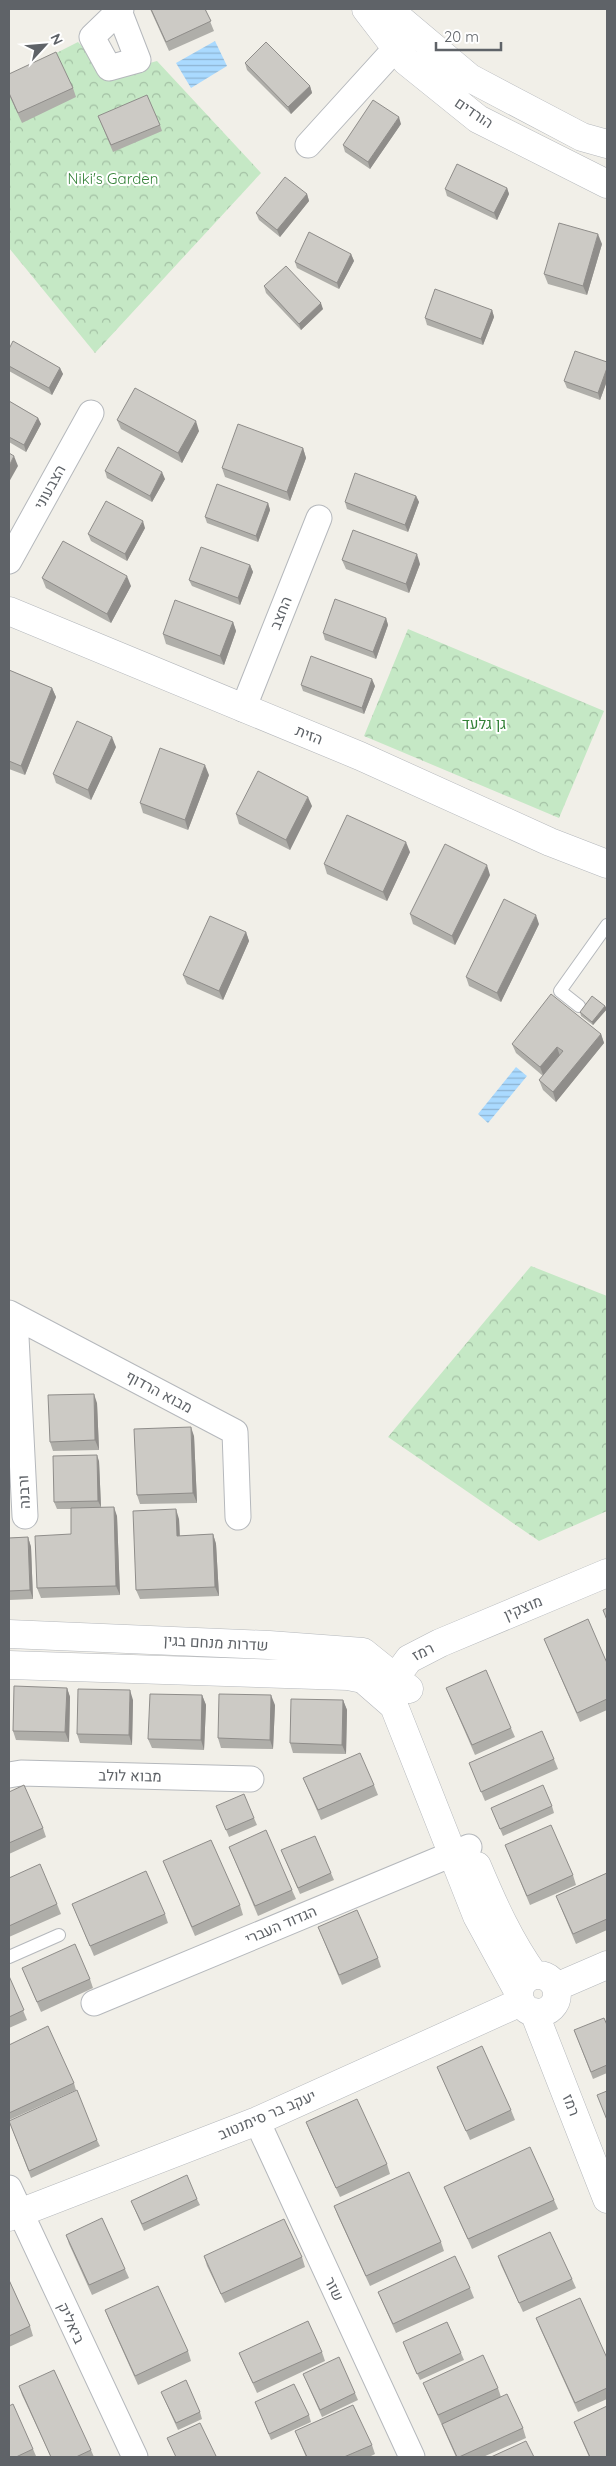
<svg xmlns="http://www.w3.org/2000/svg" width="616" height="2466" viewBox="0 0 616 2466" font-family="Quicksand,Heebo,sans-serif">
  <defs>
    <pattern id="park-crowns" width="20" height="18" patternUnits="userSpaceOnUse" patternTransform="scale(1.25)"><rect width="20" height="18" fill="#c5e8c5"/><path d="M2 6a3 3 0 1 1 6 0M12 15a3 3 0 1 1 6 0" fill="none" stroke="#a3c0a4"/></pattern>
    <pattern id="water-rules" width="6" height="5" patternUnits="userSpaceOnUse" patternTransform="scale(1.25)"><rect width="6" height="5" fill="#aadaff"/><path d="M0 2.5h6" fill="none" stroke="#8eb4d2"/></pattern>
  </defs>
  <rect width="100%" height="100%" fill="#f1efe8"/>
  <path fill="url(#park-crowns)" d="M78 42 109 74 157 61 261 173 95 353 9 248V77Z
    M408 629 604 711 559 818 364 736Z
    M531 1266 607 1296V1511L539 1541 388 1437Z"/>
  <path fill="url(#water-rules)" d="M215 41 227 66 191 88 176 63Z
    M516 1067 527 1076 488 1123 478 1114Z"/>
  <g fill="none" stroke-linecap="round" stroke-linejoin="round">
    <g stroke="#b5b8bc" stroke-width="14">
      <path id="service" d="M579 1006 560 991 607 925
        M9 1957 59 1935"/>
    </g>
    <g stroke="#b5b8bc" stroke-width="27">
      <path id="minor" d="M119 11 138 60 109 68 92 37 121 9
        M308 145 396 48
        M9 561 91 413
        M243 709 319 518
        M9 1313 235 1432 238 1517
        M15 1317 25 1516
        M9 1775 21 1773 251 1779
        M94 2003 469 1847
        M257 2121 412 2457
        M9 2188 135 2457"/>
    </g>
    <g stroke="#b5b8bc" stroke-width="29">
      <path id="tertiary" d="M366 9 406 61 478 119 607 184
        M388 9 470 78 582 137 607 144
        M9 611 360 756 550 842 607 864
        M9 1634 269 1645 363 1652 409 1689
        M9 1665 348 1676 363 1679 394 1706
        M477 1866C493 1904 510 1942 534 1975
        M519 1994a19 19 0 1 1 38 0a19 19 0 1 1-38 0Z
        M556 1987 607 1965
        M519 1993 477 1916 394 1706 393 1692 395 1678 409 1659 440 1643 607 1573
        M534 2012 607 2199
        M9 2217 257 2121 521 2002"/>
    </g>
    <use href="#service" stroke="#fff" stroke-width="12"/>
    <use href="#minor" stroke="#fff" stroke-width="25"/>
    <use href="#tertiary" stroke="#fff" stroke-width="28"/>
  </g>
  <path fill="#afaea9" d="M150 9H205L214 31 169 51Z
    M245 63 310 86 312 93 291 114 247 70Z
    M9 74 73 88 76 97 22 123 9 95Z
    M98 116 160 125 162 131 113 152Z
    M401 124 370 169 345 152 343 145Z
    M507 188 509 194 497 220 447 196 445 189Z
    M307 194 309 201 280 237 259 220 256 213Z
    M602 244 587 295 548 284 544 274Z
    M351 254 354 261 339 289 297 268 295 262Z
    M264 286 323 309 301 330 266 293Z
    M492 310 494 317 483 345 427 325 425 318Z
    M9 349 60 368 63 374 52 395 9 371Z
    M607 362V381L600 400 567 388 564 381Z
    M9 401 38 418 41 424 26 452 9 442Z
    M117 420 199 431 182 463 121 429Z
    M303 448 306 458 290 501 225 477 222 468Z
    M105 471 165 479 152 502 107 478Z
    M416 496 419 502 408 532 347 509 345 502Z
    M268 503 270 510 258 542 207 523 205 517Z
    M145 528 127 561 91 541 88 534Z
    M342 560 420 564 409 593 346 569Z
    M250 565 253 572 240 605 192 586 189 580Z
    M42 578 131 586 111 623 46 588Z
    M386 618 388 625 376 659 325 640 323 633Z
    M233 622 236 631 224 665 166 644 163 634Z
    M9 670 52 688 56 697 25 775 9 769Z
    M301 685 375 686 364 714 303 691Z
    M116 747 91 800 56 783 53 774Z
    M209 775 188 830 143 813 140 803Z
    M312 806 290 850 239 824 236 814Z
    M410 852 387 901 327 874 324 864Z
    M490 875 455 945 413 924 410 914Z
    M539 924 501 1002 469 986 466 977Z
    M246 932 249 941 223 1000 187 984 183 975Z
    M605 1006 607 1009 593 1025 581 1016 580 1012Z
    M601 1034 604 1043 556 1102 543 1090 539 1080 543 1076 516 1053 512 1044Z
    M97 1403 99 1450 53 1451 50 1442Z
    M194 1436 197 1503 140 1504 137 1495Z
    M99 1461 101 1507 117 1516 120 1595 41 1598 37 1588 71 1534V1509H57L54 1502Z
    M179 1519 180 1536 213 1534 216 1544 219 1596 140 1599 136 1590Z
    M28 1537 31 1547 33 1599 9 1600V1538Z
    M544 1639 607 1663V1710L580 1722Z
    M67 1688 70 1697 69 1742 16 1740 13 1731Z
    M446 1688 511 1728 515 1737 475 1755Z
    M202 1695 206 1705 204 1750 152 1748 148 1739Z
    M133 1700 132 1745 80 1743 77 1734Z
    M343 1700 347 1710 346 1754 293 1753 290 1743Z
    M275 1705 273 1749 221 1748 218 1738Z
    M554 1759 558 1769 485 1801 469 1763Z
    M303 1778 374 1785 378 1795 321 1820Z
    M9 1792 43 1828 46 1837 9 1854Z
    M216 1806 254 1818 257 1825 229 1837Z
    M552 1806 554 1813 503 1836 491 1808Z
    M505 1845 573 1875 576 1885 530 1905Z
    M229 1847 292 1890 296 1899 258 1916Z
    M281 1850 331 1873 334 1880 300 1894Z
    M163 1861 240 1905 243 1915 195 1936Z
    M607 1873V1930L576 1944 556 1896Z
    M9 1878 57 1904 61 1914 9 1937Z
    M72 1904 165 1914 168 1923 94 1956Z
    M318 1927 378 1958 381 1967 342 1985Z
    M22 1968 90 1979 93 1988 41 2012Z
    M9 1976 27 2020 9 2028Z
    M607 2025V2073L593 2079 574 2030Z
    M9 2045 74 2083 76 2090 9 2120Z
    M437 2067 511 2110 515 2120 470 2140 441 2076Z
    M9 2121 97 2140 100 2146 31 2178Z
    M306 2122 387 2164 390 2174 340 2197 310 2132Z
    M444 2187 554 2200 558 2209 472 2249 448 2196Z
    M197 2199 200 2205 144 2231 131 2201Z
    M334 2206 441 2242 444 2251 370 2286 338 2216Z
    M66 2235 125 2269 129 2278 92 2295 69 2244Z
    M204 2256 302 2257 305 2267 225 2303 207 2266Z
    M498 2256 572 2279 576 2288 523 2312 501 2265Z
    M9 2280 30 2326 33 2336 9 2347Z
    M470 2288 474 2298 396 2333 378 2292Z
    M105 2310 188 2351 191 2361 138 2385 109 2320Z
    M536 2318 607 2358V2399L578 2412 540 2328Z
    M403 2342 461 2353 464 2360 420 2380Z
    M322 2352 325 2361 257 2393 243 2362 239 2353Z
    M303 2374 355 2393 358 2400 322 2417Z
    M423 2383 498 2388 501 2397 523 2428 526 2438 483 2457H456L427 2392Z
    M19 2386 91 2450 94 2457H51L22 2395Z
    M161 2392 200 2412 202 2419 178 2430Z
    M255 2402 309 2415 311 2422 271 2440Z
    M574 2422 607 2457H589Z
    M295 2431 372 2445 375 2454 369 2457H306Z
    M33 2449 36 2456 33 2457H9Z"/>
  <path fill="#8f8d8a" d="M310 86 312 93 291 114 288 107Z
    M399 117 401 124 370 169 368 162Z
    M507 188 509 194 497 220 494 213Z
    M307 194 309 201 280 237 277 230Z
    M598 234 602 244 587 295 583 286Z
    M351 254 354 261 339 289 337 283Z
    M321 303 323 309 301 330 299 324Z
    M492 310 494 317 483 345 481 339Z
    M60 368 63 374 52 395 49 388Z
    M607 368V381L600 400 598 393Z
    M38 418 41 424 26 452 24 445Z
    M196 421 199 431 182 463 178 453Z
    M303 448 306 458 290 501 287 492Z
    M14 456 18 466 9 482V466Z
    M162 472 165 479 152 502 150 496Z
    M416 496 419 502 408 532 405 525Z
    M268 503 270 510 258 542 256 536Z
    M143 521 145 528 127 561 125 554Z
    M417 554 420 564 409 593 406 584Z
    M250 565 253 572 240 605 238 598Z
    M127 576 131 586 111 623 107 614Z
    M386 618 388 625 376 659 373 652Z
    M233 622 236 631 224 665 220 656Z
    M372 679 375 686 364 714 362 708Z
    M52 688 56 697 25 775 21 766Z
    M112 737 116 747 91 800 88 790Z
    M205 765 209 775 188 830 185 820Z
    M308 797 312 806 290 850 286 840Z
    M406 842 410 852 387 901 383 892Z
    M487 865 490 875 455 945 452 936Z
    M536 915 539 924 501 1002 497 993Z
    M246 932 249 941 223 1000 219 991Z
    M605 1006 607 1009 593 1025 592 1022Z
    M601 1034 604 1043 556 1102 553 1092Z
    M557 1047 560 1056 544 1077 540 1067Z
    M94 1394 97 1403 99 1450 95 1440Z
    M191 1427 194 1436 197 1503 193 1493Z
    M97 1455 99 1461 101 1507 98 1501Z
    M114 1507 117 1516 120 1595 116 1586Z
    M176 1509 179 1519 180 1545 177 1536Z
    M213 1534 216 1544 219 1596 215 1587Z
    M28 1537 31 1547 33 1599 30 1590Z
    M67 1688 70 1697 69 1742 65 1732Z
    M130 1690 133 1700 132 1745 129 1735Z
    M202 1695 206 1705 204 1750 201 1740Z
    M271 1695 275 1705 273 1749 270 1740Z
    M343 1700 347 1710 346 1754 342 1745Z"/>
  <path fill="#cccac5" stroke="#8f8d8a" d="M151 9H205L211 21 166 42Z
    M266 42 310 86 288 107 245 63Z
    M56 52 73 88 18 113 9 93V74Z
    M147 95 160 125 111 145 98 116Z
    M373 100 399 117 368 162 343 145Z
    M457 164 507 188 494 213 445 189Z
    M285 177 307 194 277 230 256 213Z
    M559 223 598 234 583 286 544 274Z
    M309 232 351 254 337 283 295 262Z
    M286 266 321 303 299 324 264 286Z
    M435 289 492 310 481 339 425 318Z
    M13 341 60 368 49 388 9 366V349Z
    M575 351 607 362V368L598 393 564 381Z
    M135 388 196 421 178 453 117 420Z
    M9 401 38 418 24 445 9 437Z
    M238 424 303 448 287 492 222 468Z
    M118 447 162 472 150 496 105 471Z
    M9 453 14 456 9 466Z
    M355 473 416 496 405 525 345 502Z
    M217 484 268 503 256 536 205 517Z
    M106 501 143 521 125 554 88 534Z
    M353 530 417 554 406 584 342 560Z
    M63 541 127 576 107 614 42 578Z
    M201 547 250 565 238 598 189 580Z
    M335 599 386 618 373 652 323 633Z
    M175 600 233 622 220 656 163 634Z
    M311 656 372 679 362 708 301 685Z
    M9 670 52 688 21 766 9 761Z
    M77 721 112 737 88 790 53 774Z
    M160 748 205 765 185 820 140 803Z
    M258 771 308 797 286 840 236 814Z
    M347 815 406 842 383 892 324 864Z
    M445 844 487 865 452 936 410 914Z
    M504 899 536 915 497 993 466 977Z
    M210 916 246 932 219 991 183 975Z
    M551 994 601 1034 553 1092 539 1080 563 1051 557 1047 540 1067 512 1044Z
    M592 996 605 1006 592 1022 580 1012Z
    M94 1394 95 1440 50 1442 48 1395Z
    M191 1427 193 1493 137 1495 134 1429Z
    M97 1455 98 1501 54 1502 53 1456Z
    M114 1507 116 1586 37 1588 35 1536 71 1534V1508Z
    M176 1509 177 1536 213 1534 215 1587 136 1590 133 1511Z
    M28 1537 30 1590 9 1591V1538Z
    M607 1608V1620L603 1610Z
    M588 1619 607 1663V1699L577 1713 544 1639Z
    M486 1670 511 1728 472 1745 446 1688Z
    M14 1686 67 1688 65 1732 13 1731Z
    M78 1689 130 1690 129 1735 77 1734Z
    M150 1694 202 1695 201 1740 148 1739Z
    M219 1694 271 1695 270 1740 218 1738Z
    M291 1699 343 1700 342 1745 290 1743Z
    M542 1731 554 1759 481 1792 469 1763Z
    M360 1753 374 1785 318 1810 303 1778Z
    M24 1785 43 1828 9 1843V1792Z
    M543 1785 552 1806 500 1829 491 1808Z
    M244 1794 254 1818 226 1830 216 1806Z
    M551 1825 573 1875 527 1896 505 1845Z
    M266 1830 292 1890 255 1906 229 1847Z
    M315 1836 331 1873 298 1888 281 1850Z
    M211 1840 240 1905 192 1927 163 1861Z
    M40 1864 57 1904 9 1926V1878Z
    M146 1871 165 1914 90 1946 72 1904Z
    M607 1873V1919L573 1934 556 1896Z
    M357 1910 378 1958 339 1975 318 1927Z
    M75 1944 90 1979 37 2002 22 1968Z
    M9 1976 24 2010 9 2017Z
    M604 2018 607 2025V2065L591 2072 574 2030Z
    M48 2026 74 2083 9 2113V2045Z
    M482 2046 511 2110 466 2131 437 2067Z
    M77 2090 97 2140 29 2171 9 2121Z
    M607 2091V2120L597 2095Z
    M357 2099 387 2164 336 2188 306 2122Z
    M530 2147 554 2200 468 2239 444 2187Z
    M409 2172 441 2242 366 2276 334 2206Z
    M187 2175 197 2199 142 2224 131 2201Z
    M102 2218 125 2269 89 2285 66 2235Z
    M284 2219 302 2257 221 2294 204 2256Z
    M550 2232 572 2279 519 2303 498 2256Z
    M455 2256 470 2288 393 2324 378 2292Z
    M9 2280 30 2326 9 2336Z
    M158 2286 188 2351 135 2376 105 2310Z
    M580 2298 607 2358V2388L575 2403 536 2318Z
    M308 2321 322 2352 253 2383 239 2353Z
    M447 2322 461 2353 417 2374 403 2342Z
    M483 2355 498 2388 438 2415 423 2383Z
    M339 2357 355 2393 320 2410 303 2374Z
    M54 2370 91 2450 76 2457H51L19 2386Z
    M186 2380 200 2412 176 2423 161 2392Z
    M294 2384 309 2415 269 2434 255 2402Z
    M507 2394 523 2428 459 2457H457L442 2424Z
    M13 2404 33 2449 16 2457H9V2406Z
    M353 2405 372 2445 344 2457H307L295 2431Z
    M607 2406V2457H590L574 2422Z
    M200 2423 216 2456 213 2457H176L167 2438Z
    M526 2441 534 2457H491Z"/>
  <g text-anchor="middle" stroke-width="4" stroke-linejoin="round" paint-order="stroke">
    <g font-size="15" fill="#5f6368" stroke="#fff">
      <text transform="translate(474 113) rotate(34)" y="5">הורדים</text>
      <text transform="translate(50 487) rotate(-61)" y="5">הצבעוני</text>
      <text transform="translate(281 613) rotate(-68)" y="5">החצב</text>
      <text transform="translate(309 735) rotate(22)" y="5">הזית</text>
      <text transform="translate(159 1392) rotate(28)" y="5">מבוא הרדוף</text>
      <text transform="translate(24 1492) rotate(-93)" y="5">ורבנה</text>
      <text transform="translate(523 1608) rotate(-23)" y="5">מוצקין</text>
      <text transform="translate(216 1643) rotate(3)" y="5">שדרות מנחם בגין</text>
      <text transform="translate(423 1652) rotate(-26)" y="5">רמז</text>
      <text transform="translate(130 1776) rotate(1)" y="5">מבוא לולב</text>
      <text transform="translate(281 1925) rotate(-23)" y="5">הגדוד העברי</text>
      <text transform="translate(571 2105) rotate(69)" y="5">רמז</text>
      <text transform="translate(267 2115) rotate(-23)" y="5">יעקב בר סימנטוב</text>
      <text transform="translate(334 2289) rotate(65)" y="5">שזר</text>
      <text transform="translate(71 2323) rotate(65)" y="5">ביאליק</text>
    </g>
    <g font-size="15" fill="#348238" stroke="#fff">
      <text x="113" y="184">Niki's Garden</text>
      <text x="484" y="729">גן גלעד</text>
    </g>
  </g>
  <rect width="616" height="2466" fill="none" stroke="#5f6368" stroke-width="20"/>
  <g transform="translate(45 45) rotate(64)" stroke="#ffffff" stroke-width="4" paint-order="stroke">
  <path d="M0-4L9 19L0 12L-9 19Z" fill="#5f6368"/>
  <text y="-8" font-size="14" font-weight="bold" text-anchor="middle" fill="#5f6368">N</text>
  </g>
  <path d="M436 42v8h65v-8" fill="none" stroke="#5f6368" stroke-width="2.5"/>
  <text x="444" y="42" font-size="15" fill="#5f6368" stroke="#ffffff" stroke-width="4" paint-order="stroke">20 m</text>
</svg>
